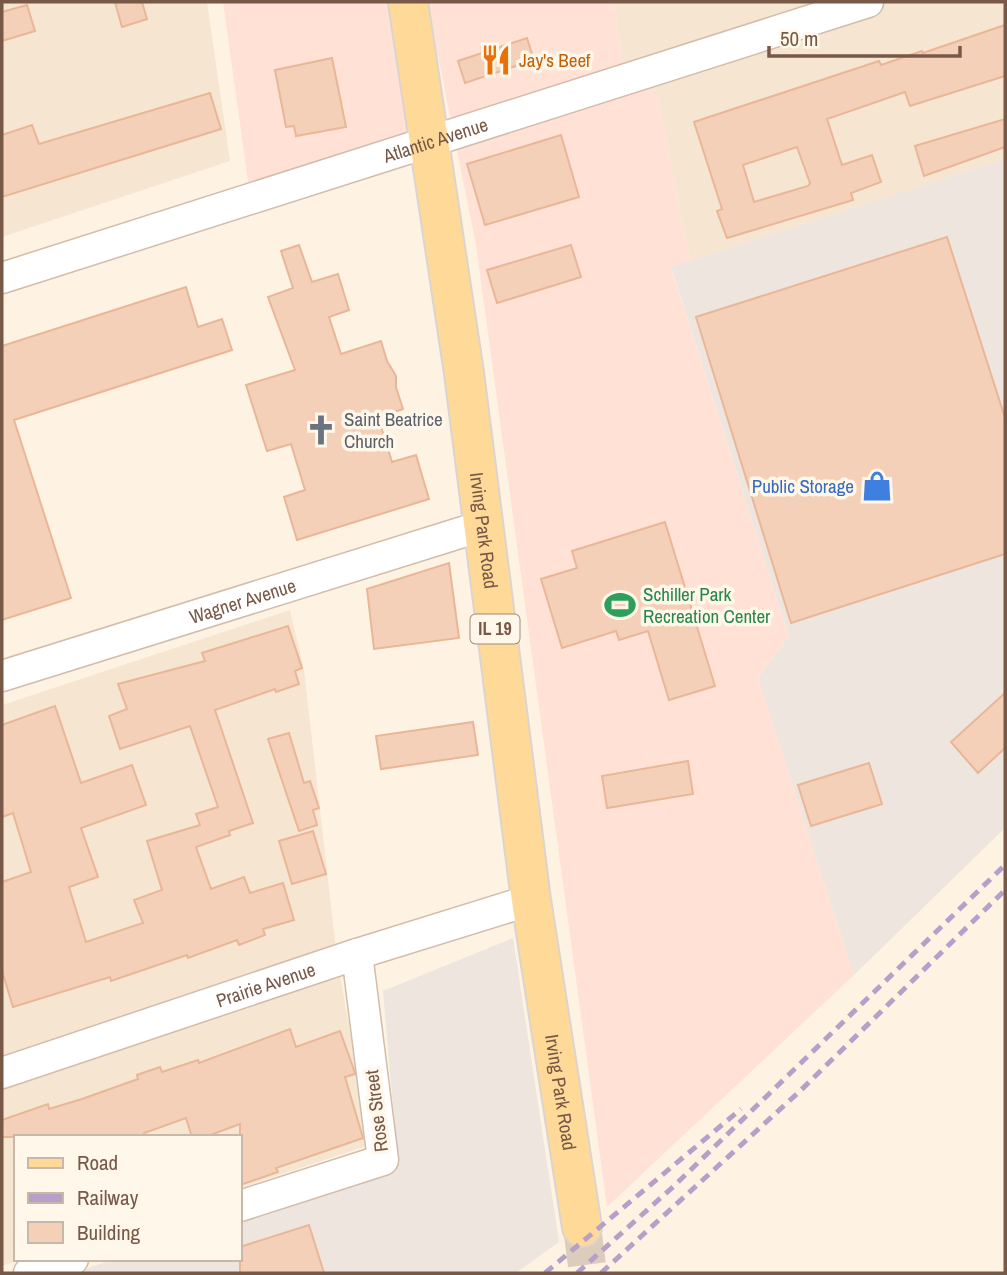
<svg xmlns="http://www.w3.org/2000/svg" width="1007" height="1275" viewBox="0 0 1007 1275" font-family="'Archivo Narrow',sans-serif">
  <rect width="100%" height="100%" fill="#fef3e3"/>
  <path fill="#f6e5d0" d="M2 2H207L230 161 2 237Z
    M614 2H1005V159L690 261 656 89 627 93Z
    M290 610 304 670 337 958 370 1145 240 1188V1137H16V1259H22L2 1266V705Z"/>
  <path fill="#ffe2d5" d="M223 2H398L419 134 249 189Z
    M427 2H614L627 92 656 88 690 261 671 268 789 636 758 678 854 975 607 1207 476 245Z"/>
  <path fill="#ede5de" d="M1005 159V828L854 975 758 678 789 636 671 267Z
    M513 938 559 1242 516 1273H73L115 1259H240V1218L398 1165 383 991Z"/>
  <path fill="#f5d0b8" stroke="#e9b697" stroke-width="2" fill-rule="evenodd" d="M115 2H142L147 19 122 27Z
    M27 5 35 31 2 41V12Z
    M1005 25V76L910 106 905 92 827 119 842 165 872 155 881 182 851 193 853 200 727 238 717 211 722 209 694 122 879 61 881 65 922 51 923 53ZM797 147 810 183 808 186 754 202 743 165Z
    M527 38 534 60 465 83 458 61Z
    M332 58 346 127 296 136 294 126 286 127 275 70Z
    M210 93 221 129 2 197V135L32 125 39 144Z
    M1005 119V147L924 176 915 146Z
    M561 135 579 197 485 225 467 164Z
    M947 237 1005 418V554L791 623 696 317Z
    M299 245 312 282 338 274 349 310 329 317 341 354 381 341 387 361 396 376V387L403 409 378 417 392 462 416 455 429 499 297 540 284 497 305 490 291 444 267 451 246 385 295 370 268 297 293 288 281 251Z
    M571 245 581 277 497 303 487 270Z
    M186 287 198 327 222 319 232 350 14 420 71 598 2 620V346Z
    M665 522 715 686 669 700 648 631 619 640 616 631 562 648 541 579 577 568 572 551Z
    M449 563 459 638 374 649 367 589Z
    M288 626 302 668 295 671 299 684 276 692 275 689 215 710 253 823 229 831 230 835 196 847 211 889 244 877 250 893 283 883 294 920 263 929 265 935 239 945 237 940 188 958 187 955 111 981 110 977 13 1007 2 971V882L31 872 13 813 2 817V725L55 706 81 783 132 765 146 805 81 828 98 877 69 887 86 942 143 923 134 900 162 890 147 841 200 825 196 814 218 807 190 726 120 749 109 716 127 709 118 684 205 661 202 653Z
    M1005 693V748L978 773 951 742Z
    M473 722 478 755 381 769 376 736Z
    M289 733 304 783 310 781 319 808 313 810 317 825 299 831 268 739Z
    M688 761 693 794 607 808 602 776Z
    M869 763 882 804 811 826 798 785Z
    M313 831 326 874 292 884 279 841Z
    M290 1029 296 1047 340 1031 354 1070 355 1074 345 1077 363 1138 276 1168 278 1172 240 1185V1124L205 1137H192L186 1118 144 1133 146 1137H2V1120L48 1104 49 1109 82 1099 138 1079 137 1075 160 1067 162 1072 198 1060 199 1063Z
    M309 1225 324 1273H240V1247Z"/>
  <g fill="none" stroke-linecap="round" stroke-linejoin="round">
    <path stroke="#dcccbc" stroke-width="38" stroke-dasharray="38 19" stroke-linecap="butt" d="M582 1227 588 1273"/>
    <g stroke="#d2bcab" stroke-width="33">
      <g id="minor">
        <path id="s1" d="M2 278 868 2"/>
        <path id="s2" d="M2 676 482 526"/>
        <path id="s3" d="M2 1073 357 954 531 900"/>
        <path d="M240 1206 383 1160 357 954"/>
        <path d="M29 1273 73 1259"/>
      </g>
    </g>
    <g stroke="#dcd4cf" stroke-width="42">
      <g id="major">
        <path id="s4" d="M408 2 464 373 531 900 582 1227"/>
      </g>
    </g>
    <use href="#minor" stroke="#fff" stroke-width="30"/>
    <use href="#major" stroke="#ffd998" stroke-width="38"/>
    <path stroke="#b6a0c8" stroke-width="5" stroke-dasharray="10 7" stroke-linecap="butt" d="M545 1273 741 1109
      M577 1273 674 1186 1005 865
      M601 1273 799 1092 1005 890"/>
  </g>
  <defs>
    <g id="restaurant-bare" transform="scale(2.415)"><path d="M-5-6h1v4h1v-4h1v4h1v-4h1v5L-1.5 .5V6h-2V.5L-5-1ZM5-6V6H3V1.5H1.5Q1.5-4 5-6Z" fill="#e8710a" stroke="#fff7ea" stroke-width="2.5" paint-order="stroke"/></g>
    <g id="church-bare" transform="scale(2.415)"><path d="M-1.2-6h2.4v3.5h3.3v2.4h-3.3V6h-2.4V-.1h-3.3v-2.4h3.3Z" fill="#6b7280" stroke="#fff7ea" stroke-width="2.5" paint-order="stroke"/></g>
    <g id="shop-bare" transform="scale(2.415)"><path d="M-5-2.5h2.3a2.7 3.5 0 0 1 5.4 0H5L5.5 6h-11ZM-1.5-2.5h3a1.5 2.3 0 0 0-3 0Z" fill="#3f7fe0" stroke="#fff7ea" stroke-width="2.5" paint-order="stroke"/></g>
    <g id="stadium-bare" transform="scale(2.415)"><path d="M0-5a6.5 5 0 1 0 0 10a6.5 5 0 1 0 0-10ZM-3.5-1.8h7v3.6h-7Z" fill="#2e9e5b" stroke="#fff7ea" stroke-width="2.5" paint-order="stroke"/></g>
  </defs>
  <g fill-rule="evenodd">
    <use href="#restaurant-bare" x="496" y="60"/>
    <use href="#church-bare" x="321" y="430"/>
    <use href="#shop-bare" x="877" y="486"/>
    <use href="#stadium-bare" x="620" y="605"/>
  </g>
  <g text-anchor="middle" stroke-width="7" stroke-linejoin="round" paint-order="stroke">
    <rect fill="#fff7ea" stroke="#a08878" stroke-width="2" x="470.5" y="614.5" width="49" height="29" rx="5"/>
    <g font-size="18" font-weight="bold" fill="#785847">
      <text x="495" y="635">IL 19</text>
    </g>
    <g font-size="19" fill="#c56008" stroke="#fff7ea" text-anchor="start">
      <text x="519" y="67">Jay's Beef</text>
    </g>
    <g font-size="19" fill="#785847" stroke="#fff7ea">
      <text dy="7" stroke="none"><textPath href="#s1" startOffset="455">Atlantic Avenue</textPath></text>
      <text dy="7" stroke="none"><textPath href="#s4" startOffset="534">Irving Park Road</textPath></text>
      <text dy="7" stroke="none"><textPath href="#s2" startOffset="252">Wagner Avenue</textPath></text>
      <text dy="7" stroke="none"><textPath href="#s3" startOffset="278">Prairie Avenue</textPath></text>
      <text dy="7" stroke="none"><textPath href="#s4" startOffset="1101">Irving Park Road</textPath></text>
      <text transform="translate(376 1111) rotate(-97)" y="7">Rose Street</text>
    </g>
    <g font-size="19" fill="#5b616d" stroke="#fff7ea" text-anchor="start">
      <text x="344" y="426">Saint Beatrice<tspan x="344" dy="22">Church</tspan></text>
    </g>
    <g font-size="19" fill="#366cbe" stroke="#fff7ea" text-anchor="end">
      <text x="854" y="493">Public Storage</text>
    </g>
    <g font-size="19" fill="#27864d" stroke="#fff7ea" text-anchor="start">
      <text x="643" y="601">Schiller Park<tspan x="643" dy="22">Recreation Center</tspan></text>
    </g>
  </g>
  <rect width="1007" height="1275" fill="none" stroke="#785847" stroke-width="7"/>
  <rect x="14" y="1135" width="228" height="126" fill="#fff7ea" stroke="#c9b7a9" stroke-width="2"/>
  <rect x="28" y="1158" width="35" height="10" fill="#ffd998" stroke="#c9b7a9" stroke-width="2"/>
  <text x="77" y="1170" font-size="21" fill="#785847">Road</text>
  <rect x="28" y="1193" width="35" height="10" fill="#b6a0c8" stroke="#c9b7a9" stroke-width="2"/>
  <text x="77" y="1205" font-size="21" fill="#785847">Railway</text>
  <rect x="28" y="1222" width="35" height="21" fill="#f5d0b8" stroke="#c9b7a9" stroke-width="2"/>
  <text x="77" y="1240" font-size="21" fill="#785847">Building</text>
  <path d="M769 46v10h191v-10" fill="none" stroke="#785847" stroke-width="3.5"/>
  <text x="780" y="46" font-size="21" fill="#785847" stroke="#fff7ea" stroke-width="5" paint-order="stroke">50 m</text>
</svg>
